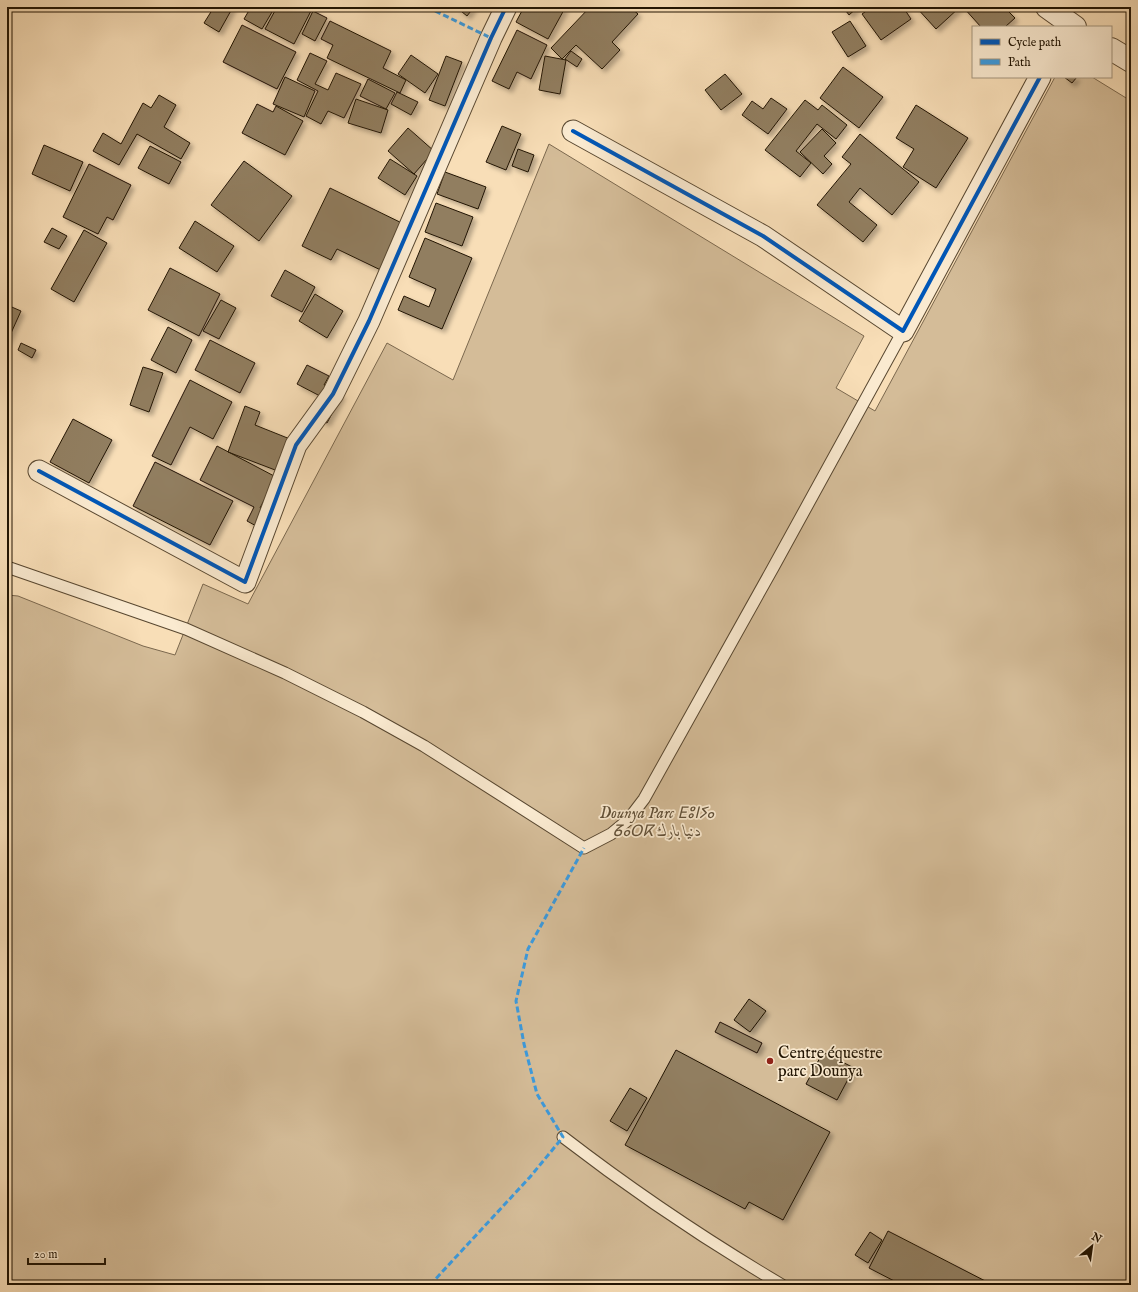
<svg xmlns="http://www.w3.org/2000/svg" width="1138" height="1292" viewBox="0 0 1138 1292" font-family="'IM FELL English',Amiri,'Noto Sans Tifinagh',serif">
  <defs>
    <filter id="shadow"><feDropShadow dx="3.5" dy="3.5" stdDeviation="2" flood-color="#0004"/></filter>
  </defs>
  <rect width="100%" height="100%" fill="#f8deb7"/>
  <filter id="stains"><feTurbulence type="fractalNoise" baseFrequency=".005" numOctaves="4"/><feColorMatrix values="0 0 0 0 .2 0 0 0 0 .09 0 0 0 0 .02 0 0 0 .5 -.17"/></filter>
  <radialGradient id="worn" r=".72"><stop offset=".6" stop-color="#630" stop-opacity="0"/><stop offset="1" stop-color="#630" stop-opacity=".3"/></radialGradient>
  <path fill="#d4bc98" stroke="#7b684e" d="M1055 77H1092L1131 101V1285H7V595L18 596 143 646 175 655 203 584 248 604 387 343 453 380 549 144 864 336 836 388 875 411Z"/>
  <path fill="#917e61" stroke="#221503" filter="url(#shadow)" d="M214 7H233L219 32 204 23Z
    M251 7H275L262 29 244 19Z
    M277 7H290L294 9V7H313L294 44 265 29Z
    M456 7H474L467 16Z
    M524 7H564L565 8 548 39 516 22Z
    M590 7H630L638 14 612 42 620 50 602 69 576 45 562 59 551 48Z
    M843 7H858L849 15Z
    M872 7H903L911 19 881 40 862 14Z
    M916 7H960L936 29Z
    M963 7H1004L1015 18 1005 27H981Z
    M313 11 327 18 315 41 302 34Z
    M330 21 391 51 383 68 406 80 400 93 327 58 333 45 321 39Z
    M850 21 866 46 848 57 832 32Z
    M242 25 296 52 277 89 223 62Z
    M517 30 547 45 531 79 517 72 509 89 492 81Z
    M571 51 582 59 577 67 565 59Z
    M310 53 327 61 315 84 328 90 336 73 361 84 344 118 328 111 321 124 306 116 318 91 297 80Z
    M411 55 438 74 425 93 398 74Z
    M446 56 462 62 445 106 429 100Z
    M545 56 566 60 560 94 539 90Z
    M843 67 883 97 859 128 820 98Z
    M725 74 742 94 721 110 705 90Z
    M285 77 315 91 304 117 273 104Z
    M1064 77H1077L1072 83Z
    M368 79 395 93 386 109 360 96Z
    M397 92 418 102 411 115 391 104Z
    M159 95 176 105 164 127 190 143 181 159 137 134 119 165 93 151 103 133 121 144 143 103 151 108Z
    M771 98 787 109 768 134 742 115 752 101 763 109Z
    M356 99 388 110 381 133 348 123Z
    M805 100 818 110 822 105 847 125 836 139 817 124 796 151 811 163 800 177 765 150Z
    M257 104 273 112 276 106 303 121 285 155 242 133Z
    M916 105 968 138 936 188 903 167 914 149 896 138Z
    M502 126 521 134 506 170 486 162Z
    M408 128 434 151 414 174 388 151Z
    M822 129 836 143 824 156 832 164 823 174 800 152Z
    M860 134 919 182 892 215 860 188 849 202 877 225 863 242 817 205 851 164 842 157Z
    M44 145 83 162 70 191 32 174Z
    M150 146 181 162 169 184 138 168Z
    M518 149 534 155 528 172 512 166Z
    M390 159 417 176 405 195 378 178Z
    M244 161 292 196 259 241 211 205Z
    M89 164 131 185 113 220 107 217 98 234 63 217Z
    M445 172 486 187 478 209 437 194Z
    M330 188 412 228 389 274 337 249 331 260 302 246Z
    M436 203 473 217 462 246 425 232Z
    M195 221 234 246 217 272 179 248Z
    M52 228 67 236 59 249 44 242Z
    M84 230 107 243 74 302 51 289Z
    M425 238 472 258 442 329 398 310 404 296 429 307 436 289 409 277Z
    M170 268 220 294 199 336 148 310Z
    M285 270 315 287 302 312 271 296Z
    M315 294 343 311 327 338 299 321Z
    M221 300 236 308 219 339 203 331Z
    M7 305 21 311 7 342Z
    M168 327 192 340 176 373 151 360Z
    M210 340 255 363 240 393 195 370Z
    M21 343 36 350 32 358 18 350Z
    M307 365 329 376 324 385 342 395 327 423 311 415 320 396 297 384Z
    M143 367 163 373 149 412 130 405Z
    M190 380 232 402 213 439 190 427 171 465 152 456Z
    M245 406 260 412 255 425 295 441 283 473 228 452Z
    M73 419 112 440 89 483 50 462Z
    M217 446 276 477 260 508 268 513 260 528 247 521 254 507 200 480Z
    M155 462 233 501 210 545 133 506Z
    M749 999 766 1011 750 1032 734 1020Z
    M720 1022 762 1043 757 1053 715 1032Z
    M676 1050 830 1132 783 1220 749 1202 745 1209 625 1145Z
    M823 1052 854 1068 837 1100 806 1084Z
    M630 1088 647 1098 627 1131 610 1121Z
    M888 1231 993 1285H902L869 1268Z
    M870 1232 882 1240 868 1263 855 1255Z"/>
  <g fill="none" stroke-linecap="round" stroke-linejoin="round">
    <g stroke="#584730" stroke-width="13">
      <path id="service" d="M7 567 186 629 285 673 363 712 424 746 584 848 611 834 628 820 644 799 774 566 903 331
        M563 1137C633 1191 706 1240 782 1285"/>
    </g>
    <g stroke="#584730" stroke-width="23">
      <path id="minor" d="M573 131 763 236 903 331 1040 77
        M39 471 245 582 296 445 333 394 369 321 491 38 506 7"/>
    </g>
    <g stroke="#584730" stroke-width="24">
      <path id="tertiary" d="M1047 7 1075 27
        M1111 49 1131 61"/>
    </g>
    <use href="#service" stroke="#faead0" stroke-width="11"/>
    <use href="#minor" stroke="#faead0" stroke-width="21"/>
    <use href="#tertiary" stroke="#faead0" stroke-width="22"/>
    <path stroke="#3c9add" stroke-width="3" stroke-dasharray="6 3" stroke-linecap="butt" d="M427 7 491 38
      M430 1285 530 1177 563 1137 537 1094 524 1044 516 1001 528 949 584 848"/>
    <g stroke="#faead0" stroke-width="6">
      <path id="cycleway" d="M573 131 763 236 903 331 1040 77
        M39 471 245 582 296 445 333 394 369 321 491 38 506 7"/>
    </g>
    <use href="#cycleway" stroke="#0057b8" stroke-width="4"/>
  </g>
  <circle fill="#8f2418" stroke="#faead0" stroke-width="1.5" cx="770" cy="1061" r="4"/>
  <g text-anchor="middle" stroke-width="3.5" stroke-linejoin="round" paint-order="stroke">
    <g font-size="16" font-style="italic" fill="#604f37" stroke="#faead0">
      <text x="657" y="818">Dounya Parc ⴹⵓⵏⵢⴰ<tspan x="657" dy="18">ⵒⴰⵔⴽ دنيا بارك</tspan></text>
    </g>
    <g font-size="16" fill="#221503" stroke="#faead0" text-anchor="start">
      <text x="778" y="1058">Centre équestre<tspan x="778" dy="18">parc Dounya</tspan></text>
    </g>
  </g>
  <rect width="1138" height="1292" fill="none" stroke="#f8deb7" stroke-width="24"/>
  <rect x="8" y="8" width="1122" height="1276" fill="none" stroke="#221503" stroke-width="2"/>
  <rect x="12" y="12" width="1114" height="1268" fill="none" stroke="#221503"/>
  <rect x="972" y="26" width="140" height="52" fill="#faead0" stroke="#a4957e"/>
  <rect x="980" y="39" width="20" height="6" fill="#0057b8" stroke="#a4957e"/>
  <text x="1008" y="46" font-size="12" fill="#221503">Cycle path</text>
  <rect x="980" y="59" width="20" height="6" fill="#3c9add" stroke="#a4957e"/>
  <text x="1008" y="66" font-size="12" fill="#221503">Path</text>
  <g transform="translate(1092 1246) rotate(29)" stroke="#faead0" stroke-width="3" paint-order="stroke">
  <path d="M0-3L7 15L0 10L-7 15Z" fill="#221503"/>
  <text y="-6" font-size="11" font-weight="bold" text-anchor="middle" fill="#221503">N</text>
  </g>
  <path d="M28 1258v6h77v-6" fill="none" stroke="#221503" stroke-width="2"/>
  <text x="34" y="1258" font-size="12" fill="#221503" stroke="#faead0" stroke-width="3" paint-order="stroke">20 m</text>
  <rect width="100%" height="100%" filter="url(#stains)"/>
  <rect width="100%" height="100%" fill="url(#worn)"/>
</svg>
